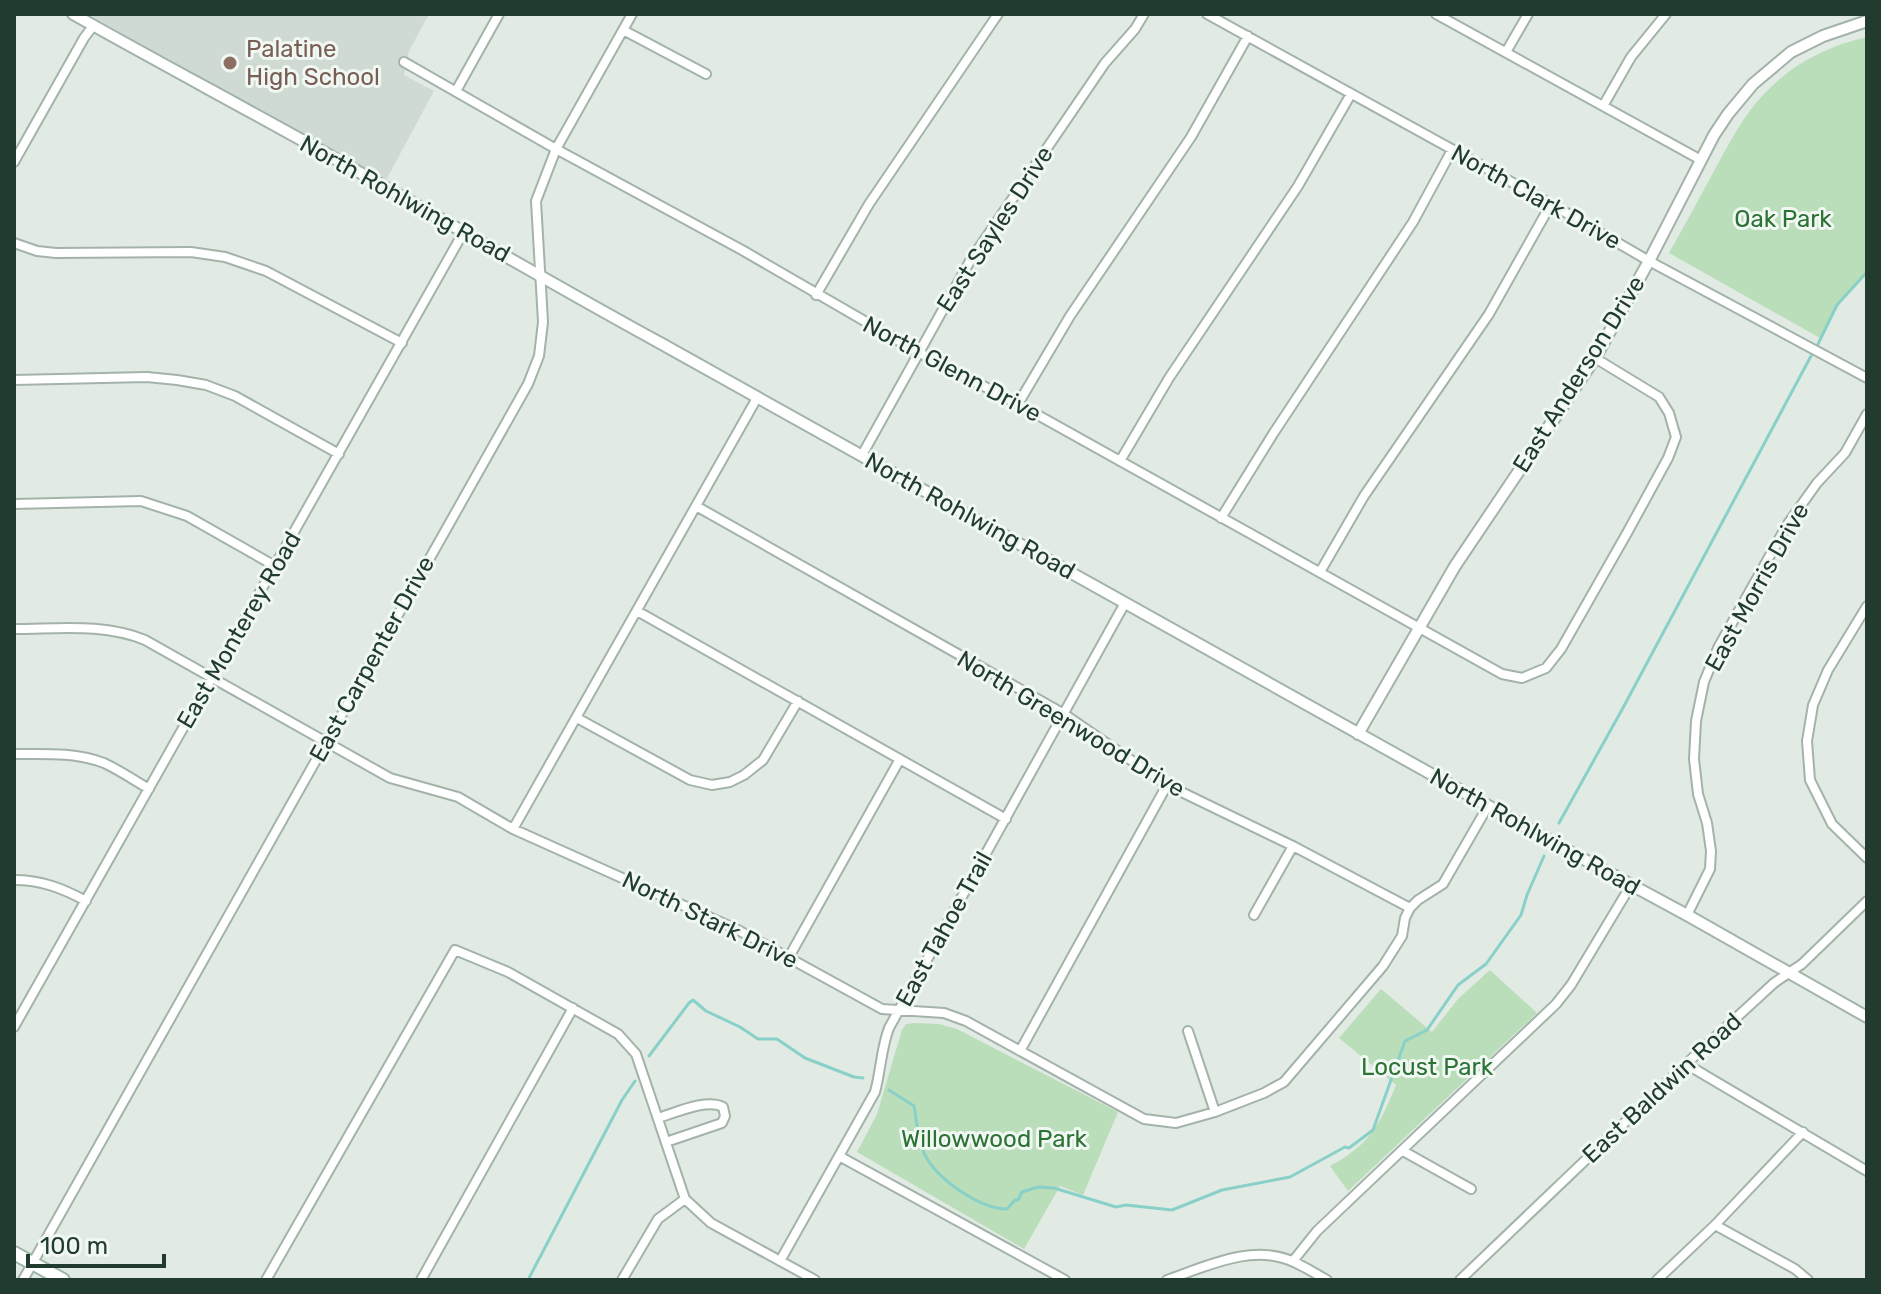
<svg xmlns="http://www.w3.org/2000/svg" width="1881" height="1294" viewBox="0 0 1881 1294" font-family="Rubik,sans-serif">
  <rect width="100%" height="100%" fill="#e1ebe4"/>
  <path fill="#cfdbd2" d="M88 14H429L409 51 404 75 434 91 385 182Z"/>
  <path fill="#baddba" d="M1867 37V272L1837 305 1820 338 1669 253C1684 226 1699 199 1714 171 1729 144 1743 115 1765 93 1793 63 1828 46 1867 37Z
    M1490 970 1537 1013 1348 1191 1330 1166C1369 1145 1380 1125 1396 1085L1339 1038 1381 989 1432 1032 1458 999Z
    M914 1023 939 1024 957 1029 1118 1112 1083 1195 1060 1186 1024 1249 857 1152 877 1114 902 1030 906 1024Z"/>
  <g fill="none" stroke-linecap="round" stroke-linejoin="round">
    <path stroke="#89d0c9" stroke-width="3" d="M1818 344 1837 305 1867 272
      M1559 823 1624 706 1811 356
      M649 1056 689 1003 693 1000 706 1011 740 1027 758 1039H777L805 1058 854 1077 863 1078
      M889 1090 914 1106C917 1122 918 1141 925 1155 937 1179 980 1209 1007 1209L1015 1200H1018L1022 1192 1038 1187 1054 1188 1116 1207 1126 1205 1172 1210 1222 1190 1290 1177 1345 1147 1349 1148 1373 1130 1405 1041 1427 1030 1458 985 1486 964 1521 915 1527 895 1544 856
      M528 1280 622 1100 635 1081"/>
    <g stroke="#a4b3aa" stroke-width="12">
      <path id="minor" d="M1207 14 1551 204 1649 261 1867 378
        M1436 14 1701 160
        M623 30 706 74
        M1506 52 1528 14
        M404 62 556 149 742 250 918 352 1018 404 1502 674 1522 678 1546 668 1561 649 1627 533 1668 458 1676 437 1669 413 1659 397 1595 358
        M456 91 499 14
        M1603 106 1631 57 1666 14
        M14 162 84 38 93 26
        M14 243 37 251 56 253 191 252 225 257 266 271 402 343
        M816 295 869 204 998 14
        M14 380 147 377 177 380 206 385 235 396 339 454
        M1018 404 1070 316 1191 137 1248 36
        M862 455 970 261 1105 63 1135 29 1144 14
        M1120 461 1169 378 1298 186 1351 94
        M14 504 141 501 187 516 275 566
        M696 506 1064 714 1167 785 1293 846 1410 908
        M1221 518 1273 434 1413 222 1452 150
        M1320 572 1364 496 1489 314 1551 204
        M1867 606 1828 670 1813 705 1807 741 1810 780 1832 824 1867 858
        M637 611 1006 819
        M14 629C59 629 103 623 145 640L390 778 458 797 513 829 738 930 882 1009 944 1013 966 1021 1144 1119 1176 1123 1215 1112 1264 1093 1284 1082 1383 966 1402 936 1405 918 1410 908 1418 900 1443 884 1488 806
        M577 718 690 780 712 785 730 782 744 775 763 760 798 701
        M14 754C44 754 75 752 104 763 119 770 134 780 149 789
        M513 829 757 398
        M14 880C41 880 62 888 86 901
        M1254 915 1293 846
        M1687 915 1710 869 1711 851 1707 823 1698 794 1694 759 1696 721 1704 682 1718 648 1787 525 1817 483 1845 453 1867 414
        M789 957 900 759
        M14 1027 463 233
        M1188 1031 1215 1112
        M1020 1051 1167 785
        M1686 1064 1867 1171
        M658 1118C675 1113 707 1098 723 1107L725 1116 722 1123 666 1142
        M1403 1151 1471 1189
        M839 1156 1065 1280
        M1715 1225 1795 1269 1808 1280
        M780 1261 875 1092C881 1070 881 1049 889 1028L1125 603
        M1293 1261 1317 1231 1556 1004 1571 985 1631 885
        M23 1280 528 384 539 356 543 322 536 201 556 149 632 14
        M266 1280 455 950 508 972 618 1034 636 1054 685 1199 711 1223 815 1280
        M421 1280 573 1008
        M622 1280 658 1219 685 1199
        M1167 1280C1207 1266 1253 1243 1294 1262 1305 1267 1316 1274 1327 1280
        M1460 1280 1686 1064 1774 983 1802 964 1867 901
        M1657 1280 1715 1225 1803 1132"/>
    </g>
    <g stroke="#a4b3aa" stroke-width="14">
      <path id="tertiary" d="M73 14C165 66 258 115 350 167 454 226 557 287 662 344L1576 855 1687 915 1867 1017
        M1358 734 1455 566 1595 358 1649 261 1714 135 1728 114 1753 84 1791 52 1823 36 1867 21"/>
    </g>
    <g stroke="#9fb7a9" stroke-width="16">
      <path id="secondary" d="M14 1253 63 1280"/>
    </g>
    <use href="#minor" stroke="#fff" stroke-width="8"/>
    <use href="#tertiary" stroke="#fff" stroke-width="10"/>
    <use href="#secondary" stroke="#fff" stroke-width="12"/>
  </g>
  <circle fill="#8d6e63" stroke="#f1f8f3" stroke-width="3" cx="230" cy="63" r="8"/>
  <g text-anchor="middle" stroke-width="6" stroke-linejoin="round" paint-order="stroke">
    <g font-size="24" fill="#785e54" stroke="#f1f8f3" text-anchor="start">
      <text x="246" y="57">Palatine<tspan x="246" dy="28">High School</tspan></text>
    </g>
    <g font-size="24" fill="#213c2e" stroke="#f1f8f3">
      <text transform="translate(1536 197) rotate(29)" y="8">North Clark Drive</text>
      <text transform="translate(405 199) rotate(29)" y="8">North Rohlwing Road</text>
      <text transform="translate(995 229) rotate(-57)" y="8">East Sayles Drive</text>
      <text transform="translate(952 369) rotate(28)" y="8">North Glenn Drive</text>
      <text transform="translate(1579 374) rotate(-58)" y="8">East Anderson Drive</text>
      <text transform="translate(970 516) rotate(29)" y="8">North Rohlwing Road</text>
      <text transform="translate(1757 587) rotate(-61)" y="8">East Morris Drive</text>
      <text transform="translate(239 630) rotate(-60)" y="8">East Monterey Road</text>
      <text transform="translate(372 659) rotate(-61)" y="8">East Carpenter Drive</text>
      <text transform="translate(1071 724) rotate(31)" y="8">North Greenwood Drive</text>
      <text transform="translate(1535 832) rotate(29)" y="8">North Rohlwing Road</text>
      <text transform="translate(710 920) rotate(26)" y="8">North Stark Drive</text>
      <text transform="translate(944 929) rotate(-61)" y="8">East Tahoe Trail</text>
      <text transform="translate(1662 1088) rotate(-43)" y="8">East Baldwin Road</text>
    </g>
    <g font-size="24" fill="#2c7235" stroke="#f1f8f3">
      <text x="1783" y="227">Oak Park</text>
      <text x="1427" y="1075">Locust Park</text>
      <text x="994" y="1147">Willowwood Park</text>
    </g>
  </g>
  <rect width="1881" height="1294" fill="none" stroke="#213c2e" stroke-width="32"/>
  <path d="M28 1254v12h136v-12" fill="none" stroke="#213c2e" stroke-width="4"/>
  <text x="40" y="1254" font-size="24" fill="#213c2e" stroke="#f1f8f3" stroke-width="6" paint-order="stroke">100 m</text>
</svg>
